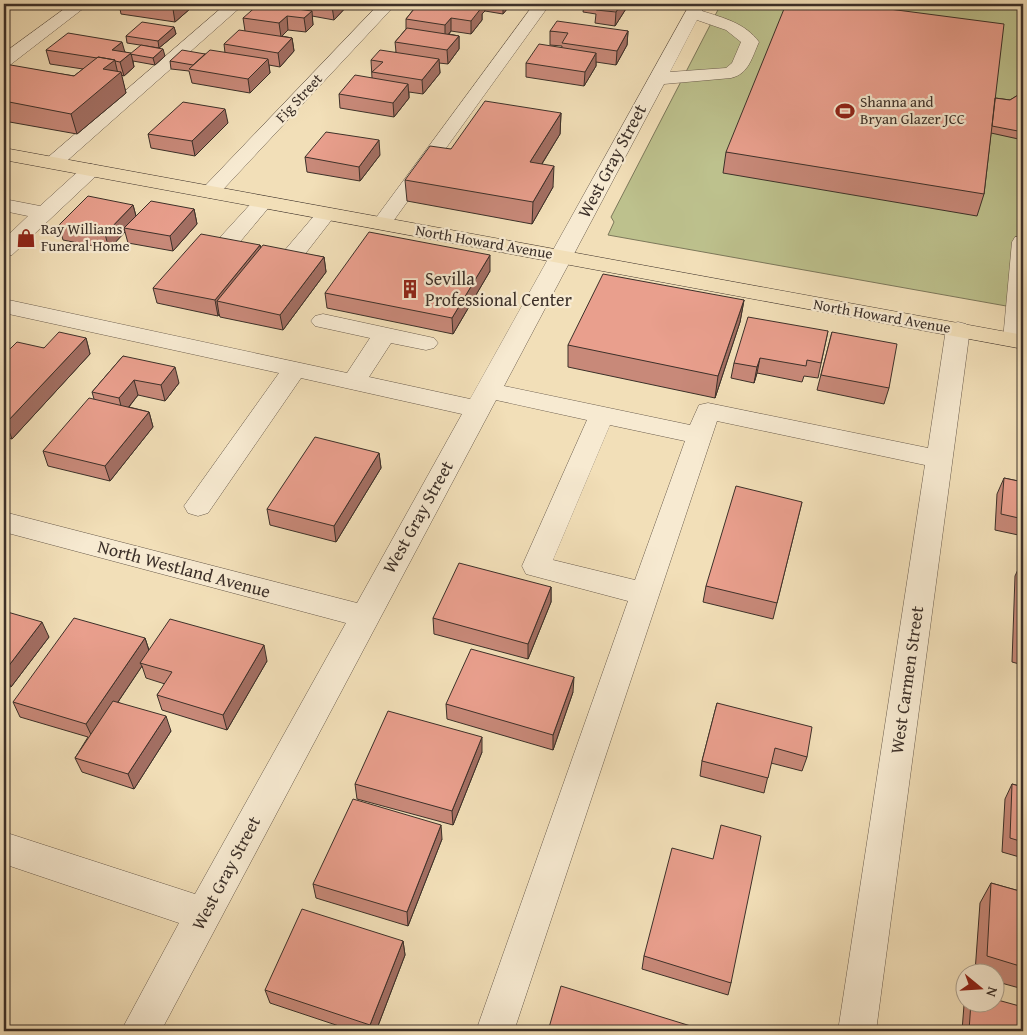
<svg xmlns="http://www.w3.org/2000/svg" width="1027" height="1035" viewBox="0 0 1027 1035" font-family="'Gentium Book Plus',serif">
  <rect width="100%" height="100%" fill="#f2dfb8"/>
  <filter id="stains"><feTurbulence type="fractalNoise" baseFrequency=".004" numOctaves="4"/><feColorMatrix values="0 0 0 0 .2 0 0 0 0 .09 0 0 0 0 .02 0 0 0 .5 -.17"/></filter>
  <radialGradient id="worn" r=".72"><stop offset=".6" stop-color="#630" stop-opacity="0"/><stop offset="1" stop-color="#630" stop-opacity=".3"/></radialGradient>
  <path fill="#bdc18d" stroke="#7c785b" d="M721 4H1023V309L608 235 614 222 611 217Z"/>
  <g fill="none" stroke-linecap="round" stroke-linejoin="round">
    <g stroke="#6a5c4d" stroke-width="1">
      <path id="minor" d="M71 4H89L10 65 4 66V53Z
        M226 4H244L60 167H46L43 163 46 159Z
        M379 4H396L217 196 210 198 203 196 200 192 203 188Z
        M534 4H550L389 227 382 229 375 227 371 223 375 219Z
        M690 4H706L702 11C724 18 745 23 759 42 752 57 749 74 731 78L664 84 504 386 690 425 699 405 708 403 928 448 946 329 950 324 958 322 966 324 970 329 876 1031H838L925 465 717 421 514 1031H476L628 601 526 574 522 566 587 420 496 400 161 1031H121L179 923 4 864V832L195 894 346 623 4 532V512L357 603 462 414 301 378 208 513 198 516 188 513 184 506 279 373 4 313V299L347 373 370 338 315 326 311 321 315 316 323 314 434 338 438 343 434 348 426 350 391 343 369 377 470 399ZM697 20 726 30 741 42 732 63 726 68 670 72ZM610 425 685 441 635 580 553 560Z
        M91 164 98 166 101 170 98 174 12 255 4 256V239L28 216 4 211V199L40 206 84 166Z
        M263 196 270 198 273 202 270 206 229 255 221 257 213 255 210 250 213 245 256 198Z
        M326 208 333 210 336 214 333 218 295 267 287 269 279 267 276 262 279 257 319 210Z
        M1023 236V345L1015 347 1007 345 1003 340 1012 242 1015 237Z"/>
    </g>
    <g stroke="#3c3029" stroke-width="1">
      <path id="major" d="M4 148 1023 335V349L4 160Z"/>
    </g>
    <use href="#minor" fill="#f7ead1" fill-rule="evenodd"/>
    <use href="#major" fill="#f2dfb8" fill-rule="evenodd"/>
  </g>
  <path fill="#c88979" stroke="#3c3029" d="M119 4H191V8L175 22 121 14Z
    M275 4H349L334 20 312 16 313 25 306 32 288 30 282 36 292 38 294 51 280 67 269 65 270 73 250 93 192 83 189 71 171 69 170 61 205 54 225 53 224 44 245 31 243 18 276 6Z
    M418 4H511L503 14 485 11 482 14V20L471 34 451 31 449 34 459 36V49L448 64 439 63 440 73 423 94 409 92V98L394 117 340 108 339 94 372 78 371 60 396 52 395 42 406 29V19Z
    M584 4H629L615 26 595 23 596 14 583 12Z
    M174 27 176 34 159 48 127 43 126 36Z
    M550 31H628L627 45 616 65 596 62V66L584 86 526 77V63L562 47V46L550 45Z
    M46 50 125 52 131 54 165 56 155 65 133 61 134 67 124 76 121 75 126 93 77 134 4 121V65L74 76 83 69 50 64Z
    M1023 92V140L991 133 984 194 977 216 723 173 726 152 995 98 1010 100Z
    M561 113 560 134 542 164 553 187 532 224 407 201 405 180 451 149Z
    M228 123 195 156 151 148 148 134Z
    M380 155 360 181 307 172 305 157Z
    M133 205 136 216 194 209 197 224 173 251 128 243 125 232 109 249 63 240 59 225Z
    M260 245 261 248 324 257 326 272 283 330 220 317 219 314 218 316 157 303 153 288Z
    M490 271 453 334 327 308 325 293Z
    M744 300 740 322 715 398 568 367V345Z
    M828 331 818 378 804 376 802 382 757 373 754 383 731 378 734 363Z
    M832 332 889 388 884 404 817 390Z
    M86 338 90 354 12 439 4 437V355L44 348Z
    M123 356 179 383 165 401 138 395 129 407 149 412 153 427 110 481 48 466 43 451 94 399 92 392Z
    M379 453 381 468 336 542 270 525 267 509Z
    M1004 478 1023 482V536L995 530 997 494Z
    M802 502 773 619 703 602 706 586Z
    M1022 561H1023V665L1012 662 1015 576Z
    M551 587V602L528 659 434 634 433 618Z
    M4 611 49 637 11 687 4 685Z
    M145 638 149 650 267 661 227 730 162 710 157 695 165 684 146 678 142 666 118 702 171 731 134 789 82 772 75 758 88 737 20 717 13 702Z
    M573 692 553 750 447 719 446 704Z
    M717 703 807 757 802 771 771 763 764 793 700 776 702 761Z
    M482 752 453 825 357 799 355 784Z
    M1012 784 1023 787V858L1002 852 1005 799Z
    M442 839 408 926 316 898 313 884Z
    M713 859 731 983 728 995 642 969 644 956Z
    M991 883 1023 892V989L994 981V972H975L980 903Z
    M403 941 405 955 376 1031H354L270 1003 265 990Z
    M966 1002H994L1023 1031H962L964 1005Z"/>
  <path fill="#a36f63" stroke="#3c3029" d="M178 4H191V8L175 22 173 9Z
    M335 4H349L334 20 332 6Z
    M480 4H485V11L482 14V20L471 34V21Z
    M503 4H511L503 14Z
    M621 4H629L615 26 616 12Z
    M312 11 313 25 306 32 304 18Z
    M287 16 288 30 281 37 279 23Z
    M451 18V31L445 38V25Z
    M174 27 176 34 159 48 158 41Z
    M628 31 627 45 616 65 617 51Z
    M459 36V49L448 64 447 50Z
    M292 38 294 51 280 67 278 53Z
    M122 42 126 56 115 61 118 74 121 72 126 93 77 134 71 114 103 69 112 50Z
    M163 49 165 56 155 65 153 58Z
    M131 53 134 67 124 76 120 62Z
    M596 53V66L584 86 585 72Z
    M268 59 270 73 250 93 248 79Z
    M439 59 440 73 423 94 422 80Z
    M408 84 409 98 394 117 393 103Z
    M225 109 228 123 195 156 192 141Z
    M561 113 560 134 530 183V162Z
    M379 140 380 155 360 181 359 167Z
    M554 166 553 187 532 224 533 202Z
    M133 205 137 220 124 228 125 232 109 249 105 234Z
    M194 209 197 224 173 251 170 236Z
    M260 245 263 260 217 301 219 314 218 316 215 300Z
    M490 255V271L453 334 452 318Z
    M324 257 326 272 283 330 280 315Z
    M744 300 740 322 715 398 718 376Z
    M86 338 90 354 12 439 6 423Z
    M760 358 757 373 754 383 757 367Z
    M175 367 179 383 165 401 161 385Z
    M134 380 138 395 123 414 119 398Z
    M149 412 153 427 110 481 105 466Z
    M379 453 381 468 336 542 334 526Z
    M551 587V602L528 659V644Z
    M42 622 49 637 11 687 4 672Z
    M145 638 150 654 140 663 142 666 93 739 86 724Z
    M264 645 267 661 227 730 223 715Z
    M574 677 573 692 553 750V735Z
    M166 716 171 731 134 789 128 774Z
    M482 737V752L453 825 452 811Z
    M441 825 442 839 408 926 407 912Z
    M403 941 405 955 376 1031H372L370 1025Z"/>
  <path fill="#e99f8d" stroke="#3c3029" d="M141 4H178L173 9Z
    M259 4 312 11 304 18 287 16 279 23 243 18Z
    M315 4H335L332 6Z
    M418 4H480L478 6 482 7 471 21 451 18 445 25 406 19Z
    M601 4H621L616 12 596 10Z
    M786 4H851L1004 24 984 194 726 152Z
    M557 21 628 31 617 51 562 43 568 33 550 31Z
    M142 22 174 27 158 41 126 36Z
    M407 28 459 36 447 50 395 42Z
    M239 30 292 38 278 53 224 44Z
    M68 33 122 42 112 50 131 53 120 62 115 61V60L98 57 97 58 46 50Z
    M539 44 596 53 585 72 526 63Z
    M141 45 163 49 153 58 130 54Z
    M182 50 205 54 193 65 170 61Z
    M210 50 268 59 248 79 189 69Z
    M380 50 439 59 422 80 372 72 383 62 371 60Z
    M98 57 115 60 103 69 121 72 71 114 4 101V65L5 64 74 76Z
    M355 75 408 84 393 103 339 94Z
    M1023 92V132L992 126 995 98 1010 100Z
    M485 101 561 113 530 162 554 166 533 202 405 180 430 146 451 149Z
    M183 102 225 109 192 141 148 134Z
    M326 132 379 140 359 167 305 157Z
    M88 196 133 205 105 234 59 225Z
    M151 201 194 209 170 236 124 228Z
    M369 232 490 255 452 318 325 293Z
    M201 234 260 245 215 300 153 288Z
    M263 245 324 257 280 315 217 301Z
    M603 274 744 300 718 376 568 345Z
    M748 317 828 331 821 363 807 360 806 366 760 358 757 367 734 363Z
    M59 332 86 338 6 423H4V355L17 342 44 348Z
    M832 332 897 344 889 388 821 375Z
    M123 356 175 367 161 385 134 380 119 398 92 392Z
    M89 398 149 412 105 466 43 451Z
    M315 437 379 453 334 526 267 509Z
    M1004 478 1023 482V519L1001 514Z
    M736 486 802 502 777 603 706 586Z
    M1022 561H1023V648L1019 647Z
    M459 563 551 587 528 644 433 618Z
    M4 611 42 622 4 672Z
    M74 618 145 638 86 724 13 702Z
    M170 619 264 645 223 715 157 695 172 672 140 663Z
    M471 649 574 677 553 735 446 704Z
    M113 701 166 716 128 774 75 758Z
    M717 703 812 727 807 757 775 748 768 778 702 761Z
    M388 711 482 737 452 811 355 784Z
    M1012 784 1023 787V842L1010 838Z
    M353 799 441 825 407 912 313 884Z
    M721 825 761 836 731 983 644 956 672 848 713 859Z
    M991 883 1023 892V967L987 956Z
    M302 909 403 941 370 1025 265 990Z
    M561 986 707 1031H548Z
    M994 999 1023 1007V1031H969L971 1002H994Z"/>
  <defs>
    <g id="stadium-bare" transform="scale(1.5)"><path d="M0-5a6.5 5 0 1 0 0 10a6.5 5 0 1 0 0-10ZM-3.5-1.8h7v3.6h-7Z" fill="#8f2418" stroke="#f7ead1" stroke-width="2.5" paint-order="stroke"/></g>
    <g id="shop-bare" transform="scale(1.5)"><path d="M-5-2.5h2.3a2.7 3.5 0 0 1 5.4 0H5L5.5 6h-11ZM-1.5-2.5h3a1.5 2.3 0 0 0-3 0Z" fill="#8f2418" stroke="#f7ead1" stroke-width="2.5" paint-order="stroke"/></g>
    <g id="building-bare" transform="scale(1.5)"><path d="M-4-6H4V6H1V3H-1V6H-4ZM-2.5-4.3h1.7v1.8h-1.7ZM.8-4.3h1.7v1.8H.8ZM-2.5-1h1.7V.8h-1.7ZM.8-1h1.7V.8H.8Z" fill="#8f2418" stroke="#f7ead1" stroke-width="2.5" paint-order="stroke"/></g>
  </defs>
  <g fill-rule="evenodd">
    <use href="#stadium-bare" x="845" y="111"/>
    <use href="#shop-bare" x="26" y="238"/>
    <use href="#building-bare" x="410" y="289"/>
  </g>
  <g text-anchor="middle" stroke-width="4.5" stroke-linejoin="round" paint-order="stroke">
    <g font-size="15" fill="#3c3029" stroke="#f7ead1">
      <text transform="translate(299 98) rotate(-47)" y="5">Fig Street</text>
      <text transform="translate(484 242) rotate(10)" y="5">North Howard Avenue</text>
      <text transform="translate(882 316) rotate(10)" y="5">North Howard Avenue</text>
    </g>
    <g font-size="15" fill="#3c3029" stroke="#f7ead1" text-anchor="start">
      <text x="860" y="107">Shanna and<tspan x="860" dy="17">Bryan Glazer JCC</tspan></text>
      <text x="41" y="234">Ray Williams<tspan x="41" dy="17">Funeral Home</tspan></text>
    </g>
    <g font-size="18" fill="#3c3029" stroke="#f7ead1">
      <text transform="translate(612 161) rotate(-62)" y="6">West Gray Street</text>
      <text transform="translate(418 517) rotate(-61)" y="6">West Gray Street</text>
      <text transform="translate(184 569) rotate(15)" y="6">North Westland Avenue</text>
      <text transform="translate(907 680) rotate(-82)" y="6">West Carmen Street</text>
      <text transform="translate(226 873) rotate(-62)" y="6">West Gray Street</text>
    </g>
    <g font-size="18" fill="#3c3029" stroke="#f7ead1" text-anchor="start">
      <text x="425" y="285">Sevilla<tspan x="425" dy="21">Professional Center</tspan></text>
    </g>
  </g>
  <rect width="1027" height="1035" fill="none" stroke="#f2dfb8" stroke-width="20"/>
  <rect x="5" y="5" width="1017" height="1025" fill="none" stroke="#3c3029" stroke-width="2.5"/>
  <rect x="10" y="10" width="1007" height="1015" fill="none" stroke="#3c3029"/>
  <g transform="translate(980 988) rotate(108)"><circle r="24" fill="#f7ead1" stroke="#aca08e"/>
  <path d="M0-4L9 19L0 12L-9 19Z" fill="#8f2418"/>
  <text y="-8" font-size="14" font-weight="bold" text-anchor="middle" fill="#3c3029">N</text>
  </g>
  <rect width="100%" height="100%" filter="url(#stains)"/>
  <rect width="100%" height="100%" fill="url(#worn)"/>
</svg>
